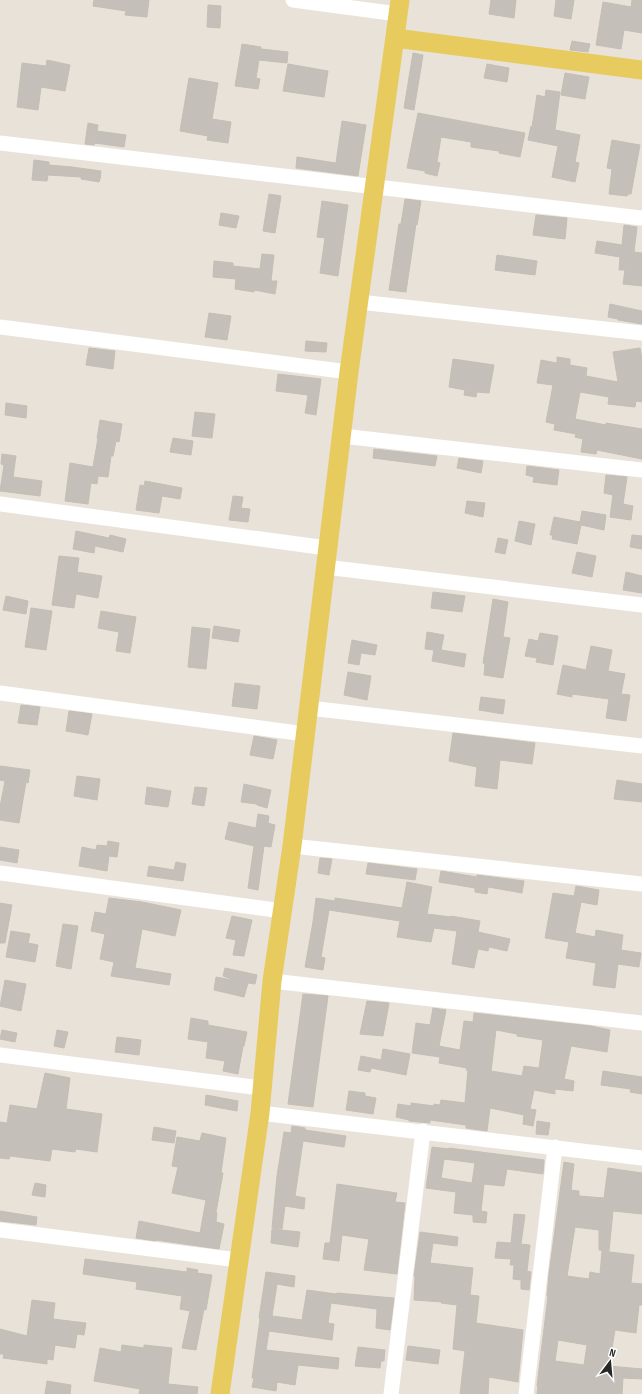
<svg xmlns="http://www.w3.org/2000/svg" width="642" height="1394" viewBox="0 0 642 1394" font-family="'Sofia Sans Condensed',sans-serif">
  <rect width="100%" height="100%" fill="#e9e2d9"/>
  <path fill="#c4bfb9" stroke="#c4beb3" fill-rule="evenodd" d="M94 0H149L147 17 125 15 126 11 93 6Z
    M491 0H516L514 18 489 14Z
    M556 0H574L571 19 554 16Z
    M632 0H642V33L624 30 621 49 596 45 603 2 631 7Z
    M208 5 221 6 220 28 207 27Z
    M572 41 590 44 588 52 570 50Z
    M242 44 261 47V49L288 52 287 63 259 60 256 78 260 79 258 89 235 86Z
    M413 53 423 55 414 110 404 108Z
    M47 60 70 65 65 91 41 87 38 110 17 107 22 63 46 66Z
    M288 64 328 71 324 97 283 91Z
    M487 64 509 68 507 82 484 78Z
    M565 73 589 77 585 99 561 95Z
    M189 78 218 83 212 119 231 122 228 143 207 140 208 136 180 131Z
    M546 90 560 92 555 130 580 135 575 162 579 163 575 182 552 177 558 146 528 140 531 126 532 127 537 95 545 97Z
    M418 113 525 133 520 157 499 153V151L471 147V142L441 137 437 162 440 163 437 176 425 173V171L407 168Z
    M342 121 366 125 358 176 296 168 297 157 336 163Z
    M88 123 98 125 97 131 126 135 124 147 95 143 94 145 85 144Z
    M612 140 640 145 631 194H628L627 196 609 194 612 169 607 168Z
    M34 160 49 162V165L72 167 101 171 100 179 99 182 81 179V177L48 175 47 181 32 180Z
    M269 194 281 196 275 233 263 231Z
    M405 199 421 201 417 225 416 224 406 292 389 290 399 224H401Z
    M322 201 348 205 338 276 320 273 325 238 317 237Z
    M221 213 239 216 236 228 219 225Z
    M536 215 567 218 565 239 533 235Z
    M624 225 637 227 634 252 642 253V286L623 284 625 270H619L620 257 595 253 597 241 622 245Z
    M262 254 274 255 271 281H277L275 294 254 290V292L235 289 236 279 213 277 214 261 233 263V266L260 269Z
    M497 255 537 261 535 275 495 270Z
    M610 304 642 311V324L618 320V319L608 317Z
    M209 313 231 316 227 340 205 337Z
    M306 341 327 343 326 352 305 351Z
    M89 348 115 351 113 369 86 365Z
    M640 348 642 359V402L636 401 635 407 608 404 609 397 580 392 575 419 606 425V423L642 429V459L597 450 596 454 581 452 583 439 575 437 576 434 554 430 555 424 546 422 553 385 537 383 541 360 557 363V357L570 359V365L587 368 586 376 618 382 613 352Z
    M453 359 494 365 489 393 477 392 476 397 464 395 465 390 449 387Z
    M278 374 321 379 316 415 305 413 308 395 276 391Z
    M6 403 27 406 26 418 5 415Z
    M195 412 215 414 212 438 192 436Z
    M100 420 122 424 119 442 116 441 113 456H111L108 477 98 476 97 484 91 483 88 504 65 501 70 463 93 467 98 438H97Z
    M173 438 193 441 191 455 170 452Z
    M374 449 437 456 435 466 373 458Z
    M2 454 16 456 13 477 42 481 40 496 0 491 4 465 1 464Z
    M459 458 483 461 481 473 457 468Z
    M527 466 559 470 557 485 533 482 534 477 526 475Z
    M606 475 627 477 623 504 633 506 631 520 610 517 613 495 604 493Z
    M145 481 182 488 180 499 162 496 159 513 136 510 140 485 144 486Z
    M233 496 243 497 241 508 250 509 248 522 229 520Z
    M467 501 485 503 483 517 465 513Z
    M582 511 606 515 604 530 581 525 577 544 552 539 553 535H550L554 517 580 522Z
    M519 521 535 524 531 545 515 541Z
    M76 531 109 538 110 535 126 539 123 552 95 546 94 553 73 549Z
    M632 535 642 536V549L630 547Z
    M498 538 508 540 505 554 495 552Z
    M577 552 596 556 592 577 572 573Z
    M59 556 79 558 77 572 102 576 98 598 76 594 74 608 52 605Z
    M626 572 642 576V593L623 590Z
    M433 592 465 596 462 612 431 608Z
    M6 596 28 601 26 614 3 610Z
    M493 599 508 602 503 637 510 638 503 678 484 675 485 664 483 663Z
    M31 608 52 611 46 650 25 647Z
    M101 611 136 617 130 653 116 651 119 632 98 628Z
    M214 626 240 630 238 642 212 638Z
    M192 627 210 629 206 669 188 667Z
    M427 632 444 635 441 650 466 654 464 667 432 661 434 650 425 649Z
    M540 633 558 636 553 665 536 662 537 658 525 656 529 639 538 641Z
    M352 640 377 645 375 655 361 653 359 665 348 663Z
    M591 646 612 650 608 671 625 674 621 694 630 695 626 721 606 718 609 699 572 694V697L557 694 563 665 586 670Z
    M348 672 371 676 367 700 344 695Z
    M235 683 260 686 257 709 232 706Z
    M481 697 505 700 503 714 479 710Z
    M21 705 40 707 37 725 18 723Z
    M69 711 92 714 88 735 66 731Z
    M453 733 535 743 532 764 500 760 497 789 475 786 477 767 449 761Z
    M254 736 277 740 273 759 250 755Z
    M0 766 30 770 28 783 26 782 19 823 0 820V807L5 781 0 780Z
    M77 776 100 779 97 800 74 796Z
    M617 780 642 784V802L614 799Z
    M244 784 271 790 267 808 257 805V804L241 802Z
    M147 787 171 791 168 807 145 804Z
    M195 787 207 788 204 806 192 804Z
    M258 814 269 816 268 823 275 825 271 847 264 846 258 890 248 888 254 846 225 839 229 822 256 828Z
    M108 841 119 843 117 857 109 856 107 871 79 866 82 847 96 850 97 845 107 846Z
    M0 847 19 850 17 863 0 860Z
    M320 858 332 859 329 875 318 873Z
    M176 862 186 864 183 881 147 876 149 866 174 870Z
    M368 863 417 869 415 880 366 874Z
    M441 871 477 877V875L524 881 522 893 488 887 487 894 475 892V888L439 882Z
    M407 882 432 887 427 914 451 917V916L480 921 478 932 510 939 507 951 489 947 488 951 478 949 474 968 452 964 457 931 434 928 431 942 397 937 400 921 329 910 321 957 325 958 323 970 305 967 313 922 316 898 335 901V898L402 908Z
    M576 886 599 890 597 905 581 902 575 933 595 937 596 930 623 935 621 950 641 953 639 967 618 964 615 988 593 985 596 963 566 958 569 942 545 938 553 893 574 896Z
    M109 898 142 902 181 910 175 936 142 929 135 968 171 974 169 985 111 976 114 962 100 959 105 934 91 931 95 912 106 914Z
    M0 903 12 905 5 943H0Z
    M232 916 252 920 244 956 233 955 236 940 226 938Z
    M63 924 78 926 71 969 56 966Z
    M11 931 30 934 28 943 38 945 35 962 6 957Z
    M225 968 257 975 255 984 248 983 244 997 214 990 216 977 238 981 223 976Z
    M5 980 26 984 21 1011 0 1006Z
    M303 994 328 996 313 1107 288 1104Z
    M367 1001 389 1003 383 1036 360 1034Z
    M433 1008 446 1010 439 1046 460 1050 464 1021 473 1022 474 1013 591 1026 610 1030 607 1052 571 1046 564 1079 574 1081 573 1091 555 1089V1094L534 1090 530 1109 536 1110 533 1126 523 1124 524 1115 490 1108 487 1131 466 1128V1125L430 1120V1123L409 1121V1120L396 1117 398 1104 411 1106V1103L434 1106V1104L440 1105 441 1100 465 1103 468 1070H466L467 1068 439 1063 440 1057 412 1053 416 1023 430 1025ZM496 1030 517 1034V1036L543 1040 539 1068 524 1066 522 1076 491 1071Z
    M191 1018 208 1021V1025L247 1032 244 1046H243L238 1074 223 1071 225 1061 206 1058 208 1042 188 1039Z
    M2 1030 17 1033 15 1042 0 1039Z
    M57 1030 68 1032 64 1048 54 1046Z
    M117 1037 141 1040 139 1055 115 1052Z
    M383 1049 410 1054 406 1075 371 1068 370 1072 358 1070 361 1056 381 1060Z
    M603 1071 642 1077V1094L630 1092 631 1089 601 1085Z
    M45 1073 70 1078 66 1109 102 1114 97 1152 76 1149 75 1152 52 1149 50 1161 10 1156 9 1159 0 1158V1122L7 1123 10 1105 37 1109Z
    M349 1091 365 1093V1096L376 1098 373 1114 346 1110Z
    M206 1095 238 1101 237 1111 205 1105Z
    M537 1121 550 1123 548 1135 536 1134Z
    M292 1126 305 1128V1130L346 1136 344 1147 303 1141 295 1196 305 1198 304 1209 285 1206 282 1229 272 1228 277 1176 284 1132 291 1133Z
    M154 1127 176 1131 174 1143 152 1140Z
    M202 1133 226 1138 221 1173H223L216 1212 217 1213 216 1222 224 1224 219 1249 156 1240V1241L136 1238 139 1221 200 1233 206 1200 172 1193 178 1167 172 1166 177 1137 200 1141Z
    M432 1147 449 1149V1148L544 1160 543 1174 507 1169 504 1186 484 1184 481 1211 487 1212 486 1223 473 1222V1215L454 1213 456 1192 426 1188ZM444 1159 475 1163 472 1183 441 1178Z
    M564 1162 574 1164 571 1190 579 1191V1196L604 1198 608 1168 642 1173V1214L613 1211 609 1251 599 1250V1230L575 1227 567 1276 589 1279 590 1272 600 1274 602 1251 634 1255 631 1283 642 1284V1305H639L636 1333 615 1330 609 1366 642 1369V1379L623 1378 622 1394H537L538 1386H537L548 1296H547L549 1274ZM558 1340 587 1345 584 1365 555 1361Z
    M35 1183 46 1185 45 1197 32 1195Z
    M337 1184 397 1193 395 1202 405 1203 397 1274 364 1270 369 1239 342 1235 339 1261 323 1259 325 1243H330Z
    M0 1211 37 1217 36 1225 0 1221Z
    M514 1214 525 1215 521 1244 530 1245 527 1271 531 1272 529 1290 521 1289V1280L513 1279 514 1265H510L511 1259 495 1258 497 1242 511 1243Z
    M272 1229 300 1232 298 1247 271 1243Z
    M420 1232 458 1237 457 1246 433 1243 430 1263 473 1268 470 1295 479 1296 476 1323 523 1330 518 1382 489 1377 488 1394H460L465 1351 453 1349 457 1305 441 1303 442 1302 414 1300 415 1276H414Z
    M85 1259 187 1272V1268L198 1270 197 1273 212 1275 206 1310 204 1309 196 1350 182 1348 190 1311 180 1309 182 1296 136 1289 137 1282 83 1274Z
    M266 1272 295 1276 294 1287 277 1284 272 1316 302 1320 307 1290 336 1294 337 1293 394 1298 390 1330 376 1328 377 1309 331 1303 328 1323 334 1324 332 1340 269 1331 266 1350 339 1358 338 1369 298 1365 295 1385 277 1382 276 1391 252 1387 254 1378H252L260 1319 259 1318Z
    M32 1300 55 1303 53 1319 86 1323 84 1335 77 1334 75 1348 55 1345 53 1360 47 1359V1364L3 1358 4 1354H0V1329L27 1336Z
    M122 1345 144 1348V1345L172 1348 168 1384 198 1387 197 1394H139L140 1389 94 1381 100 1348 121 1352Z
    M408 1346 440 1350 438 1364 406 1360Z
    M358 1347 385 1350 384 1361H381L380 1368 355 1366Z
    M47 1381 71 1385 70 1394H45Z"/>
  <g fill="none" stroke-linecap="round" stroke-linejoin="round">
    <path stroke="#fff" stroke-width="15" d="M293 0 398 14
      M0 143 642 218
      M359 302 642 333
      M0 327 349 372
      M342 436 642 470
      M0 504 327 548
      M325 567 642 605
      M0 693 305 734
      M309 708 642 746
      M292 846 642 884
      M0 873 283 911
      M272 981 642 1023
      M0 1055 261 1088
      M260 1113 642 1158
      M0 1230 238 1260
      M391 1394 423 1131
      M526 1394 555 1147"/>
    <path stroke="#e7cb5f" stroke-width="19" d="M395 38 642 70
      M220 1394 260 1113 272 981 292 846 349 372 400 0"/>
  </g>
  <g transform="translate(610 1362) rotate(16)" stroke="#ffffff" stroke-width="3" paint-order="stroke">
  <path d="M0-3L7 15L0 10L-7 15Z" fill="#272727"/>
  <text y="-6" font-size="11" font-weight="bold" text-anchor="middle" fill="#272727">N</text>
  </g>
</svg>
